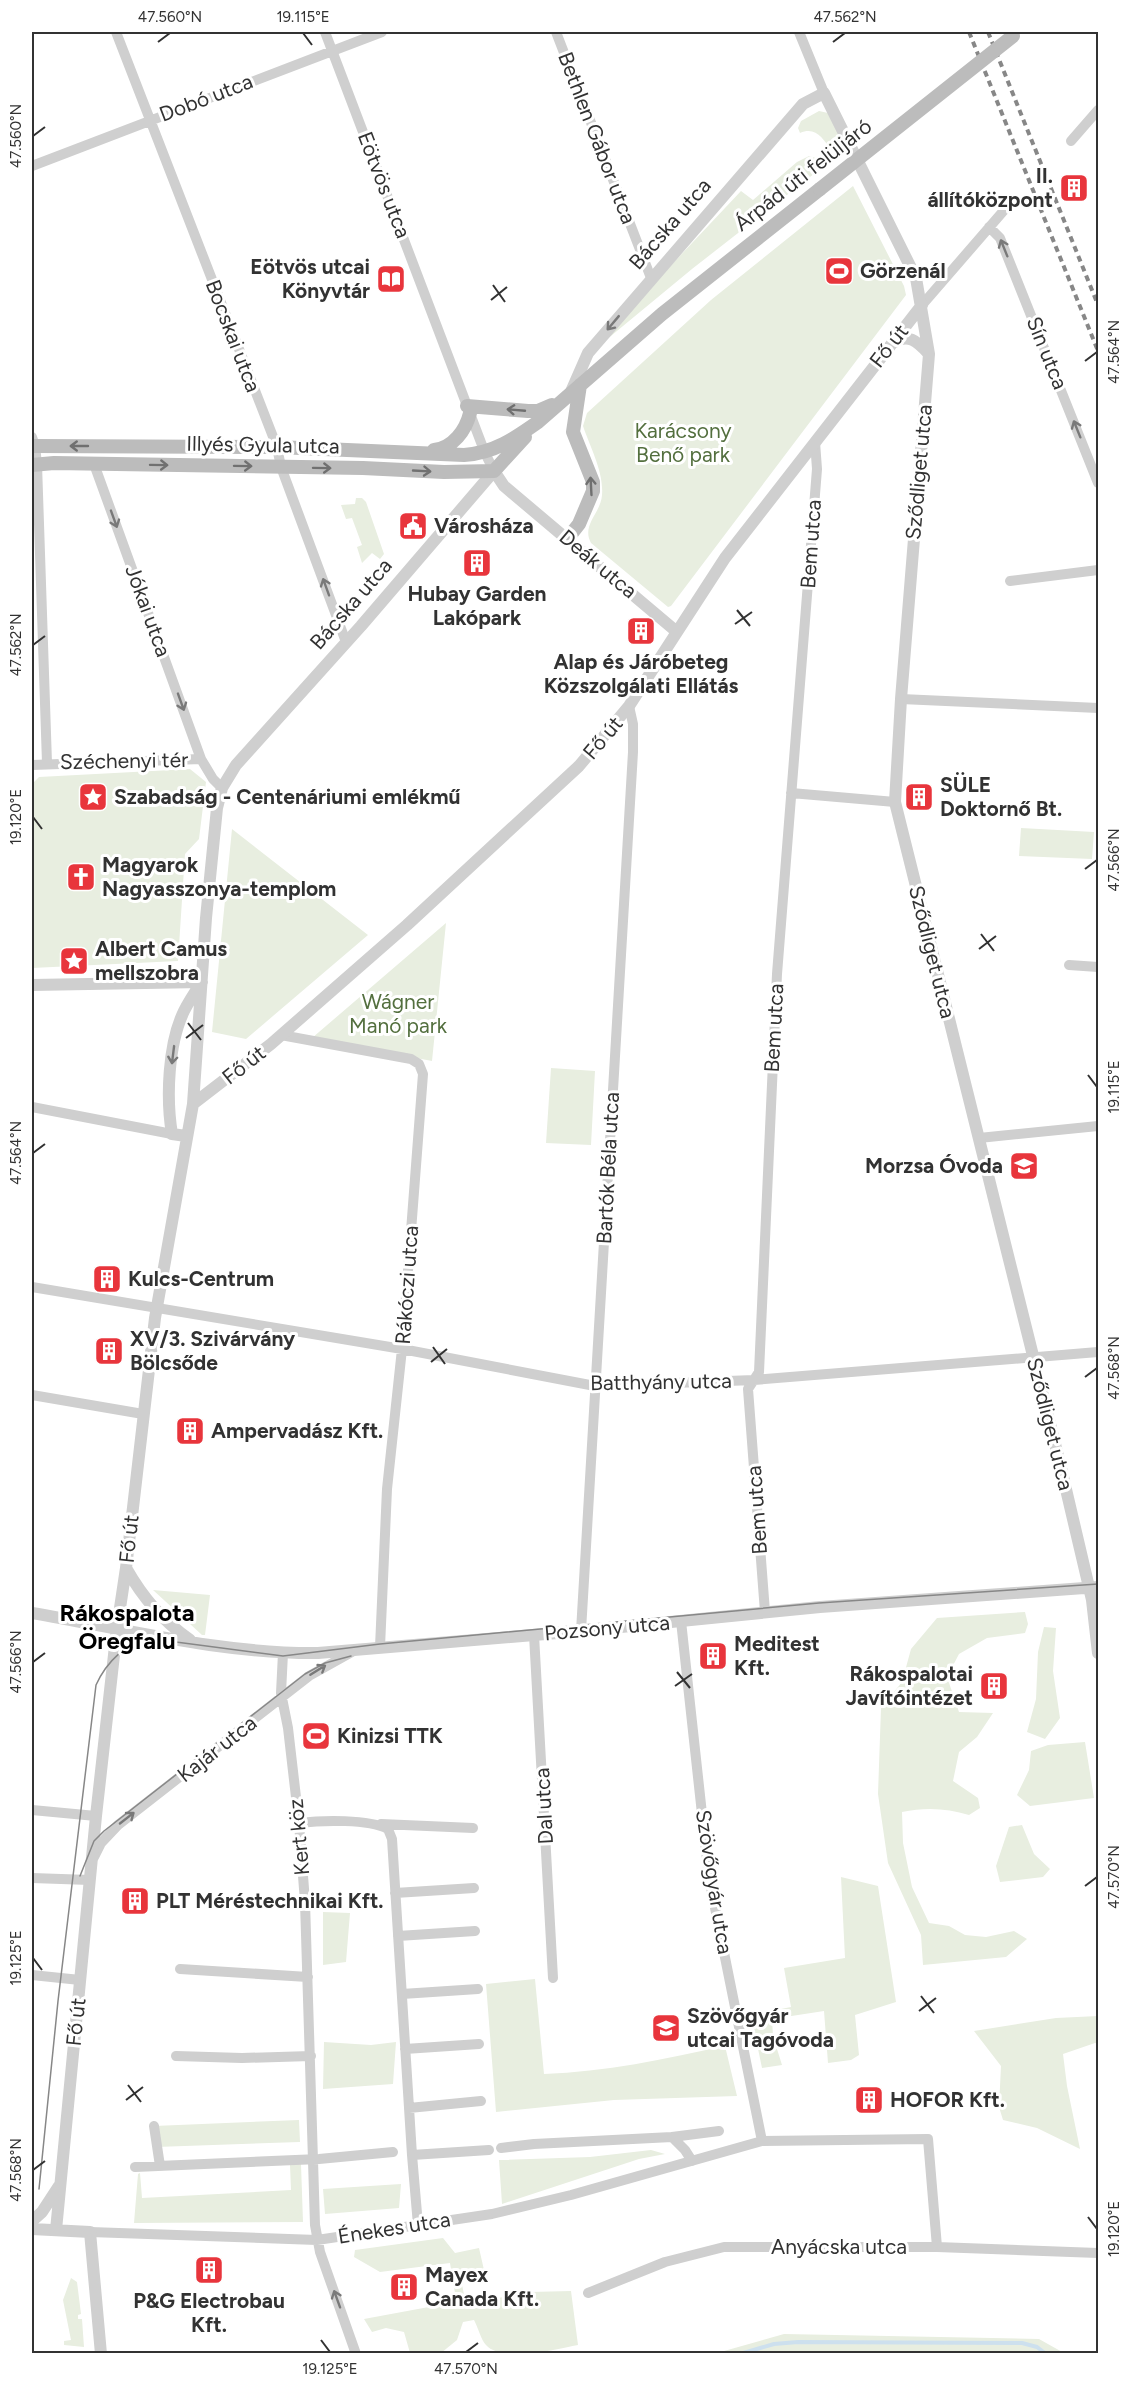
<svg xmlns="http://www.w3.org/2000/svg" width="1130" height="2385" viewBox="0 0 1130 2385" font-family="Figtree,sans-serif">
  <rect width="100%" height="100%" fill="#fff"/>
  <path fill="#e8eee0" d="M819 111 828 113 843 143 832 151C823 139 816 126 800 133L798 128 801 121Z
    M809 156 819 159 824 166 692 269 600 345 644 294 741 191 753 200 797 162Z
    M853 186 904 286 906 295 671 606 668 607 591 543C581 525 601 513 602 495 604 472 590 447 583 426L587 413 711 300Z
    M356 498H362L366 502 384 554 380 559 372 553 362 563 357 547 362 545 352 518 346 519 341 505 355 504Z
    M190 769 206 782 199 839 185 854 178 961 32 968V784L39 777Z
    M1021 828 1094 832 1092 859 1019 856Z
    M232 829 368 935 246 1039 212 1032Z
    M446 923 432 1061 312 1038Z
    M551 1068 595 1071 591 1145 546 1143Z
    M153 1590 210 1595 205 1635H202Z
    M1025 1612 1028 1624 1025 1633 987 1638 959 1654 947 1677 959 1712 993 1713 977 1737 959 1752 953 1781 978 1798 980 1808 969 1815C947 1808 925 1807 902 1812L903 1843 912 1887 929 1923 949 1926 965 1935 986 1937 1014 1931 1027 1939 1006 1957 923 1965 921 1935 888 1863 878 1794 881 1708 902 1682 911 1649 937 1618Z
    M1044 1627 1056 1628 1053 1671 1060 1718 1045 1739 1027 1732 1036 1699 1038 1652Z
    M1085 1742 1094 1798 1030 1806 1017 1795 1029 1770 1031 1751 1048 1745Z
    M1022 1825 1034 1854 1050 1869 1043 1877 1000 1882 996 1866 1009 1827Z
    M841 1877 878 1886 896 2002 855 2015 859 2055 851 2060 828 2063 824 2011 772 2019 773 2036 782 2065 762 2068 751 2015 791 2007 784 1968 845 1958Z
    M323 1912 350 1913 346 1962 323 1965Z
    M535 1979 544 2074C605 2072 665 2059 725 2046L737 2096 614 2100 496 2112 486 1984Z
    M1098 2016V2044L1095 2043 1063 2054 1067 2086 1080 2149 1037 2128 1003 2120 999 2107 1001 2066 974 2031 1056 2018Z
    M324 2042 371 2045 396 2042 393 2084 323 2089Z
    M299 2120 300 2142 156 2147 154 2126Z
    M651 2150 665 2154 639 2159 502 2204 499 2160 590 2157Z
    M301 2164 303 2222 134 2223 138 2174 140 2173 142 2198 291 2190 290 2165Z
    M401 2184 399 2208 325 2214 323 2189Z
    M443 2238 455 2253 479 2248 484 2270 460 2275 466 2304 530 2292 571 2291 578 2345C557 2349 502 2363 486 2345 481 2340 478 2327 474 2320L463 2322 457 2340 441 2353H410L404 2332 386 2328 372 2332 364 2319 445 2304 456 2299 450 2263 380 2272 354 2257 355 2250Z
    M71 2278 77 2282 81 2314 78 2315V2319H82L84 2347 64 2345V2341L71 2340 63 2300Z
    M784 2334 1039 2339 1064 2353H717Z"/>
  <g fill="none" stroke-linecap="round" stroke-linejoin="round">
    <path stroke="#cde0ee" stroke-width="4" d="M740 2354 774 2344 798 2342 1022 2343 1037 2347 1046 2354"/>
    <path stroke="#cfcfcf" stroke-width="10" d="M116 32 277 447 281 467 346 642
      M325 32 485 453 494 471
      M556 32 651 278
      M799 32 824 93
      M1071 141 1098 110
      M32 166 382 32
      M989 227 1000 238 1098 483
      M922 305 1006 208
      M32 437 35 446 37 464 47 763
      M94 464 201 759
      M1010 581 1098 570
      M901 699 1098 708
      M32 765 201 759 213 779 222 788
      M791 793 895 802
      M1069 965 1098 967
      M281 1035 411 1059 419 1064 423 1074 402 1349 387 1489 380 1647
      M32 1107 172 1134
      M979 1138 1098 1126
      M32 1287 402 1349 595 1386 754 1380 1098 1352
      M32 1395 143 1414
      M765 1612 748 1389 759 1372 777 974 817 469 815 442
      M681 1621 709 1878 762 2141
      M581 1631 633 752V724L629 706
      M534 1635 553 1978
      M283 1653 281 1693 288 1728 299 1823 305 1902 315 2225 320 2252 356 2354
      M32 1810 96 1816
      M299 1823C323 1820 368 1819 388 1829L392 1839 412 2155 489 2150
      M381 1824 473 1828
      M94 1857 101 1843 118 1825 309 1676 352 1652
      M32 1878 90 1880
      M395 1893 474 1888
      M398 1936 475 1931
      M180 1969 308 1977
      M32 1975 80 1980
      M402 1994 478 1989
      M405 2049 479 2044
      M176 2056 242 2058 311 2056
      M409 2108 481 2101
      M154 2126 160 2166
      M672 2137 719 2131
      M501 2148 534 2144 672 2137 685 2150 692 2161
      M412 2155 418 2225
      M135 2167 319 2159 393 2152
      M90 2232 317 2240 492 2214 571 2195 762 2141 928 2139 937 2247
      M588 2293 665 2262 724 2247H937L1098 2253"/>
    <path stroke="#cfcfcf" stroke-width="12" d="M893 343C908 333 917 341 928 353
      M570 394 588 353 803 104 824 93 916 278 929 354 901 699 895 802 1061 1468 1092 1600 1098 1653
      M32 985 202 982
      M193 1104 271 1044 407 925 579 766 629 706 725 558 922 305
      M186 1136 172 1134C166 1098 168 1044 184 1011 189 1001 195 992 201 983
      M126 1568C143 1598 162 1620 190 1640
      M32 1613C126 1629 221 1654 318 1653L581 1631 820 1607 1098 1587
      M32 2221 42 2212 59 2186
      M32 2229 90 2232 101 2354
      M56 2230 96 1816 117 1628 126 1568 155 1318 193 1104 206 918 217 808 222 788 236 765 361 626 494 471 504 486 677 632"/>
    <path stroke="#bcbcbc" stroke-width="14" d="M467 406 528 411H538L552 405
      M32 446 277 447 464 455C494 453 514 439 538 422L662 314 820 189
      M434 450C453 448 466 430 470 413
      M32 465 54 463 363 468 444 472 494 471 525 437
      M568 538 579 524 593 491V482L573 432 580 385"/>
    <path stroke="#878787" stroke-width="1.5" d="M80 1876 94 1841 104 1831 305 1674 325 1663 351 1656
      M39 2189 58 2001 96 1685C106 1663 127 1640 153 1639L283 1656 380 1644 819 1603 1098 1584"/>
    <path stroke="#878787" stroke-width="4" stroke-dasharray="6 4.5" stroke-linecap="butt" d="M969 32 1098 351
      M988 32 1098 305"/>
    <path stroke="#bcbcbc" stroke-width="14" d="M820 189 1013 36"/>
  </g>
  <defs><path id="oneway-shaft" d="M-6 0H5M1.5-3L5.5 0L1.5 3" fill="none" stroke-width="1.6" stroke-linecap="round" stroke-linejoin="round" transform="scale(1.5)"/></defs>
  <g stroke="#797979">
    <use href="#oneway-shaft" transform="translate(1004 248) rotate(-112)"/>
    <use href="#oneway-shaft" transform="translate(613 323) rotate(130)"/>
    <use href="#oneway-shaft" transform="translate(1077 429) rotate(-112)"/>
    <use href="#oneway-shaft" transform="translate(114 519) rotate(70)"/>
    <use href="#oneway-shaft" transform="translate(326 587) rotate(-110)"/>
    <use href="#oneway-shaft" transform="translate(181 702) rotate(70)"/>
    <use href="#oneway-shaft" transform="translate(173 1055) rotate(97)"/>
    <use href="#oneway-shaft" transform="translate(318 1670) rotate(-32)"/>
    <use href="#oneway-shaft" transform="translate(127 1818) rotate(-38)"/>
    <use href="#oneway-shaft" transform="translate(337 2299) rotate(-110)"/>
  </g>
  <g stroke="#707070">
    <use href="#oneway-shaft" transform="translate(516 410) rotate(-175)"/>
    <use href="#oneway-shaft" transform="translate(79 446) rotate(-180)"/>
    <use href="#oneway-shaft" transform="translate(159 465) rotate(1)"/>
    <use href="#oneway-shaft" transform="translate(243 466) rotate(1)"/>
    <use href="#oneway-shaft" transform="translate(322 468) rotate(1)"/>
    <use href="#oneway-shaft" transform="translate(422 471) rotate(3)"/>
    <use href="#oneway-shaft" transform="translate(591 486) rotate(-93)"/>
  </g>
  <path fill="none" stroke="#323232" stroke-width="2" d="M303 33 312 45M158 42 170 33M833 42 845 33M33 136 45 127M493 285 505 302M491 300 507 287M1085 361 1097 352M737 610 750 626M735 624 752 612M33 645 45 636M33 817 42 829M1085 869 1097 860M981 934 994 951M979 949 996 936M188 1023 201 1040M186 1038 203 1025M1088 1075 1097 1087M33 1153 45 1144M433 1347 445 1364M431 1362 447 1349M1085 1377 1097 1368M33 1662 45 1653M677 1672 690 1688M675 1686 692 1674M1085 1886 1097 1877M33 1958 42 1970M921 1996 934 2013M919 2011 936 1998M128 2085 141 2102M126 2100 143 2087M33 2170 45 2161M1088 2217 1097 2229M321 2340 330 2352M466 2352 478 2343"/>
  <defs>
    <g id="building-square" transform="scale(1.5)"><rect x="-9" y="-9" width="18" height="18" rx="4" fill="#e8353c" stroke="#fff"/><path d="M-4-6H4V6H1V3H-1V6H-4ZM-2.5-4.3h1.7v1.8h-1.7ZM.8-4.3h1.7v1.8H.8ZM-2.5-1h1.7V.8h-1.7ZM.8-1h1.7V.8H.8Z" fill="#fff"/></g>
    <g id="stadium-square" transform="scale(1.5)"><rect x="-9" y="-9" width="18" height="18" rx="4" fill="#e8353c" stroke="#fff"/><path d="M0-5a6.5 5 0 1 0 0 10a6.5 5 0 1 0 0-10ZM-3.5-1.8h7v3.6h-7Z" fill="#fff"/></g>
    <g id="library-square" transform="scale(1.5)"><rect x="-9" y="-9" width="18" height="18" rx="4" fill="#e8353c" stroke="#fff"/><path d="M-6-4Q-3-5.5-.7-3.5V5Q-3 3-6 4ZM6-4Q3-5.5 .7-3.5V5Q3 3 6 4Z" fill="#fff"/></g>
    <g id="civic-square" transform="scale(1.5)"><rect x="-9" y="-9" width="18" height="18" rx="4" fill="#e8353c" stroke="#fff"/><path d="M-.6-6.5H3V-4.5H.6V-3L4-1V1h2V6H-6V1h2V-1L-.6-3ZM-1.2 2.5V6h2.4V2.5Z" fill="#fff"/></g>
    <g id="sight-square" transform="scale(1.5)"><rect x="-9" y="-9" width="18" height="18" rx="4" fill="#e8353c" stroke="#fff"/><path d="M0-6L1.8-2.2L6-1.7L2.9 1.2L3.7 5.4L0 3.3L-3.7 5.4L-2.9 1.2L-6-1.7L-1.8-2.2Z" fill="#fff"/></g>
    <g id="church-square" transform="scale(1.5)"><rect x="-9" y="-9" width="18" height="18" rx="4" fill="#e8353c" stroke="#fff"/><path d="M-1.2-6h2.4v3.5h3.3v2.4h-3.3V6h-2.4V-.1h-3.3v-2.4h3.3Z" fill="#fff"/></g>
    <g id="school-square" transform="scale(1.5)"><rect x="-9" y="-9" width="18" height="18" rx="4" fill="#e8353c" stroke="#fff"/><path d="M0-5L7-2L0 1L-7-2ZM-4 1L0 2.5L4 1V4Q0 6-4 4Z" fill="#fff"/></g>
  </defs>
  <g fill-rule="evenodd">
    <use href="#building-square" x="1074" y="188"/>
    <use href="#stadium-square" x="839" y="271"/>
    <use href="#library-square" x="391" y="279"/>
    <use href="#civic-square" x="413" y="526"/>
    <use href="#building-square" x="477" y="563"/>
    <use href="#building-square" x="641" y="631"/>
    <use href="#sight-square" x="93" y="797"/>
    <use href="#building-square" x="919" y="797"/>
    <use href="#church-square" x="81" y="877"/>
    <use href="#sight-square" x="74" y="961"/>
    <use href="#school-square" x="1024" y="1166"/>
    <use href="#building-square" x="107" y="1279"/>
    <use href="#building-square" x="109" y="1351"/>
    <use href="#building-square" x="190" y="1431"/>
    <use href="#building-square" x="713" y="1656"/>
    <use href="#building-square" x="994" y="1686"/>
    <use href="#stadium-square" x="316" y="1736"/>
    <use href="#building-square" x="135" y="1901"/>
    <use href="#school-square" x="666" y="2028"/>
    <use href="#building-square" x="869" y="2100"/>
    <use href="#building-square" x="209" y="2270"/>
    <use href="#building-square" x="404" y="2287"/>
  </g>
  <g text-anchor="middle" stroke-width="6" stroke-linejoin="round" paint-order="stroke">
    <g font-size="21" fill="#323232" stroke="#fff">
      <text transform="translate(206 98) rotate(-21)" y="7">Dobó utca</text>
      <text transform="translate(597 138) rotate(69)" y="7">Bethlen Gábor utca</text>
      <text transform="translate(803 175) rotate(-38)" y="7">Árpád úti felüljáró</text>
      <text transform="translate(384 185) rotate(69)" y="7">Eötvös utca</text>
      <text transform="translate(670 224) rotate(-49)" y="7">Bácska utca</text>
      <text transform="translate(233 336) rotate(69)" y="7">Bocskai utca</text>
      <text transform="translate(889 346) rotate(-52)" y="7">Fő út</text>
      <text transform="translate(1047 353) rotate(68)" y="7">Sín utca</text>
      <text transform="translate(263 445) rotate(1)" y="7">Illyés Gyula utca</text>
      <text transform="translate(919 472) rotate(-85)" y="7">Sződliget utca</text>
      <text transform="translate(811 544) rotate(-86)" y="7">Bem utca</text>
      <text transform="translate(598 564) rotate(40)" y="7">Deák utca</text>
      <text transform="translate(351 604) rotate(-49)" y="7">Bácska utca</text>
      <text transform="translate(148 611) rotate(70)" y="7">Jókai utca</text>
      <text transform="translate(603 738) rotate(-50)" y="7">Fő út</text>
      <text transform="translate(124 761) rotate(-1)" y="7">Széchenyi tér</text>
      <text transform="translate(932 952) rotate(76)" y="7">Sződliget utca</text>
      <text transform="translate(774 1028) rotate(-87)" y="7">Bem utca</text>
      <text transform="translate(244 1065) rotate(-38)" y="7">Fő út</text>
      <text transform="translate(608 1168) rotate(-87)" y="7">Bartók Béla utca</text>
      <text transform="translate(407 1285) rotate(-86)" y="7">Rákóczi utca</text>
      <text transform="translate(661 1382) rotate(-1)" y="7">Batthyány utca</text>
      <text transform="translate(1050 1424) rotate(76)" y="7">Sződliget utca</text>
      <text transform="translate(757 1510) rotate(-94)" y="7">Bem utca</text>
      <text transform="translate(129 1539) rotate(-84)" y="7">Fő út</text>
      <text transform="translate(607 1628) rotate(-5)" y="7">Pozsony utca</text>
      <text transform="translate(217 1749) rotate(-38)" y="7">Kajár utca</text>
      <text transform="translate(544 1806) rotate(-93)" y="7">Dal utca</text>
      <text transform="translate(299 1837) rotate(-95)" y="7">Kert köz</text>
      <text transform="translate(714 1882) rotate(81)" y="7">Szövőgyár utca</text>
      <text transform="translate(76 2022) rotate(-84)" y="7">Fő út</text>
      <text transform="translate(394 2228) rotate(-9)" y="7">Énekes utca</text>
      <text x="839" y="2254">Anyácska utca</text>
    </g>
    <g font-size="21" font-weight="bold" fill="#323232" stroke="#fff" text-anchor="start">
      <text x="1053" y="183" text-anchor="end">II.<tspan x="1053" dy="24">állítóközpont</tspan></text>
      <text x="370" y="274" text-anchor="end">Eötvös utcai<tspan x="370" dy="24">Könyvtár</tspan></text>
      <text x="860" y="278">Görzenál</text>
      <text x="434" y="533">Városháza</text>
      <text x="477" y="601" text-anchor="middle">Hubay Garden<tspan x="477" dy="24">Lakópark</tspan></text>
      <text x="641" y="669" text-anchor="middle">Alap és Járóbeteg<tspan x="641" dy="24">Közszolgálati Ellátás</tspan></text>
      <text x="940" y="792">SÜLE<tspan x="940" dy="24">Doktornő Bt.</tspan></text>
      <text x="114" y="804">Szabadság - Centenáriumi emlékmű</text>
      <text x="102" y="872">Magyarok<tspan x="102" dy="24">Nagyasszonya-templom</tspan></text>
      <text x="95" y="956">Albert Camus<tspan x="95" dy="24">mellszobra</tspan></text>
      <text x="1003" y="1173" text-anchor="end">Morzsa Óvoda</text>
      <text x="128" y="1286">Kulcs-Centrum</text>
      <text x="130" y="1346">XV/3. Szivárvány<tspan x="130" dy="24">Bölcsőde</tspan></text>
      <text x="211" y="1438">Ampervadász Kft.</text>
      <text x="734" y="1651">Meditest<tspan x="734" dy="24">Kft.</tspan></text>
      <text x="973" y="1681" text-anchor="end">Rákospalotai<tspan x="973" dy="24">Javítóintézet</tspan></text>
      <text x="337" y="1743">Kinizsi TTK</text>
      <text x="156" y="1908">PLT Méréstechnikai Kft.</text>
      <text x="687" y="2023">Szövőgyár<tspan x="687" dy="24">utcai Tagóvoda</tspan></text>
      <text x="890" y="2107">HOFOR Kft.</text>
      <text x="425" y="2282">Mayex<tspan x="425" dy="24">Canada Kft.</tspan></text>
      <text x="209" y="2308" text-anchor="middle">P&amp;G Electrobau<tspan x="209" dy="24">Kft.</tspan></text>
    </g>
    <g font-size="21" fill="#536f3e" stroke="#fff">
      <text x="683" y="438">Karácsony<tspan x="683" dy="24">Benő park</tspan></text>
      <text x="398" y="1009">Wágner<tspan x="398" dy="24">Manó park</tspan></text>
    </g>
    <g font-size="24" font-weight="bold" fill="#000" stroke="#fff">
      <text x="127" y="1621">Rákospalota<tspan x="127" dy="28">Öregfalu</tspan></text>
    </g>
  </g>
  <rect width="1130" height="2385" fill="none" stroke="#ffffff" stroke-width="66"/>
  <rect x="33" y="33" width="1064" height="2319" fill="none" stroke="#323232" stroke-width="2"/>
  <g font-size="15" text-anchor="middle" fill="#323232">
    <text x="170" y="22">47.560°N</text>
    <text x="303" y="22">19.115°E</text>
    <text x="845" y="22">47.562°N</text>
    <text transform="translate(16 136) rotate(-90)" y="5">47.560°N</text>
    <text transform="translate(1114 352) rotate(-90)" y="5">47.564°N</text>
    <text transform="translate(16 645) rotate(-90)" y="5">47.562°N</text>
    <text transform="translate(16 817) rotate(-90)" y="5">19.120°E</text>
    <text transform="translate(1114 860) rotate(-90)" y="5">47.566°N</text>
    <text transform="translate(1114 1087) rotate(-90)" y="5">19.115°E</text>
    <text transform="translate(16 1153) rotate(-90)" y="5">47.564°N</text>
    <text transform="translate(1114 1368) rotate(-90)" y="5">47.568°N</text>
    <text transform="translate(16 1662) rotate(-90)" y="5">47.566°N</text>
    <text transform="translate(1114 1877) rotate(-90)" y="5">47.570°N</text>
    <text transform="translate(16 1958) rotate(-90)" y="5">19.125°E</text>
    <text transform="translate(16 2170) rotate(-90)" y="5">47.568°N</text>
    <text transform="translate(1114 2229) rotate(-90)" y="5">19.120°E</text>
    <text x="330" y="2374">19.125°E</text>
    <text x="466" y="2374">47.570°N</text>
  </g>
</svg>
